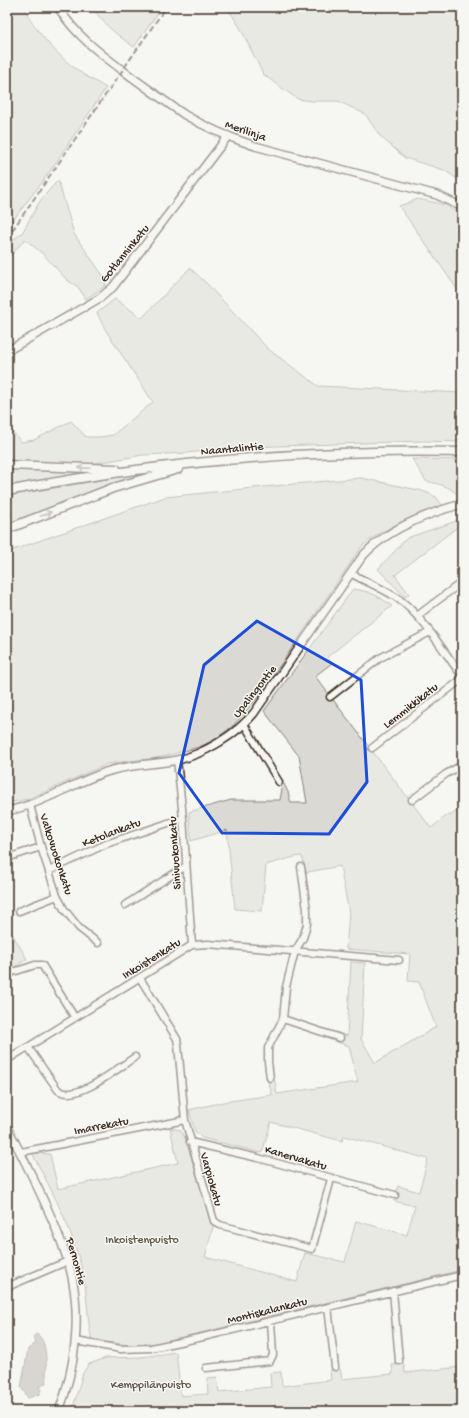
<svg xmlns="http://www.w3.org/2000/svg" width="469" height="1418" viewBox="0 0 469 1418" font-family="'Gochi Hand',sans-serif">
  <rect width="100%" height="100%" fill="#f6f6f2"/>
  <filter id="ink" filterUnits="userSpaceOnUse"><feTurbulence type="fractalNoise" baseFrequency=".025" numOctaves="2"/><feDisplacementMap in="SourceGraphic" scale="8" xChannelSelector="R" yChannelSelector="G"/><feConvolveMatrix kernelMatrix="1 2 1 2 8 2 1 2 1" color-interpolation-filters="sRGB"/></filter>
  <g filter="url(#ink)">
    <path fill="#dad9d3" stroke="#8a8278" d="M7 7H24C33 29 58 56 77 70 86 77 97 82 106 88L46 177 7 228Z
      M92 7H162L134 47C116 34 105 26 92 7Z
      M227 7H462V182L444 170 405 158 380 136 365 114 338 101H312L298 99 283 89 263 74 241 29Z
      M58 180 74 234 106 280 105 286 86 299 78 287 67 280 43 254 25 239 7 260C7 246 11 240 22 233L40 201Z
      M418 199 446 205 462 217V296L399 206Z
      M190 268 206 283 268 349 318 386 462 393V442L420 441 223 448 188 453 143 455 84 465 7 461 8 426 21 442 34 440 71 421 86 437H100L113 435 153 402 105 329 97 313 115 299 142 318Z
      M412 459 462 460V500C451 486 443 485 426 481Z
      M7 468 84 472V473L7 486Z
      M136 474 137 479 7 526V496Z
      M361 478 423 491 436 497 442 505C414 516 385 527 362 546L259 696 233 726 214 740 199 747 158 758 127 761 107 764 28 799 7 803V552L165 497 294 484Z
      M462 519V535L456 528 395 575 409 594 405 597 378 569 407 538Z
      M353 589C370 591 379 596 392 606L327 657 332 663 315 676 431 828 449 814 450 816 462 807V832L458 835 462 840V1270L159 1343 129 1345 92 1340C87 1321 88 1300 84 1280 76 1235 53 1193 32 1153L50 1154 58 1189 178 1163 170 1128 180 1130 185 1138 213 1227 205 1257 297 1282 305 1253 345 1262 356 1221 407 1235 415 1206 394 1201 398 1186 419 1192 428 1159 344 1136 342 1141 271 1122 262 1153 202 1138 195 1131 189 1110 223 1102 272 1095 268 1079 274 1078 277 1094 358 1082 349 1046 325 1038 328 1030 347 1036 351 962 365 963 361 1039 375 1063 436 1027 419 982 408 981 410 954 346 949 349 913 340 866 308 872 307 874 302 856 294 857 266 865 262 911 235 909 227 830 191 841 189 812 231 800H280L282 789 280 785 284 784 288 792 291 803H307L299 756 264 711Z
      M7 925 27 959 18 965 7 969Z
      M176 1352 181 1396 208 1394 207 1378 217 1377 219 1392 271 1387 270 1373 281 1372 282 1386 331 1380 330 1370 340 1369 342 1379 393 1374 392 1365 404 1364 405 1373 462 1367V1411H72L83 1373 89 1364 106 1358 142 1357Z"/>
    <path fill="#b6b0a9" stroke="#857a71" d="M36 1334C49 1339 46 1371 46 1383L39 1387 41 1390 40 1392V1394L28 1398 21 1387 28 1349 36 1343 33 1337Z"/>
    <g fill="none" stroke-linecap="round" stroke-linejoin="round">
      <g stroke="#3b2a1e" stroke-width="9">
        <path id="minor" d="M352 574C368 583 385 589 400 600 422 616 445 653 462 676
          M417 616 462 582
          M330 697 380 658 430 632
          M244 724 279 782
          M372 748 462 679
          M177 760 183 818 192 945
          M412 800 446 774 462 765
          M30 805 41 847 57 896 64 909 79 928 98 943
          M7 858 41 847
          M49 871 106 844 183 818
          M125 905 186 866
          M19 911 57 896
          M7 974 35 965H42L75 1018
          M140 978 177 1039 178 1045 185 1120 214 1221 220 1225 312 1249 331 1179
          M283 1019 340 1038
          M28 1047 58 1090C76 1104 119 1067 135 1057
          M7 1060 192 945 208 944 399 960
          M270 1078 268 1062V1048L283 1019 286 987 295 951 303 938 307 924V910L301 867
          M190 1142 258 1158 395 1195
          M21 1152 185 1120
          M7 1287 68 1261
          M393 1291 399 1361
          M328 1307 335 1367
          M75 1341 121 1349 151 1348 203 1337 462 1275
          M206 1368 270 1361 273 1355 271 1321"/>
      </g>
      <g stroke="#3b2a1e" stroke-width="10">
        <path id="tertiary" d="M58 7C76 37 105 57 133 78 150 90 167 103 185 115 207 128 231 138 255 146L437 195 462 207
          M7 351 100 298 113 287 228 136
          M7 811C41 804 70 785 103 773 126 764 153 765 177 760 203 755 237 734 254 713L362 557C385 530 428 513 462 504
          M7 1127C26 1163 44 1198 59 1236 64 1249 69 1263 72 1277 81 1321 75 1369 59 1411"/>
      </g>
      <g stroke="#3b2a1e" stroke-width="11">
        <path id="secondary" d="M7 465 116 469
          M7 491C156 462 310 449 462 452
          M7 529 113 488 178 469"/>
      </g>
      <use href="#minor" stroke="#f6f6f2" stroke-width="6"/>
      <use href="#tertiary" stroke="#f6f6f2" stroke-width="7"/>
      <use href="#secondary" stroke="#f6f6f2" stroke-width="8"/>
      <path stroke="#3b2a1e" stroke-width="2" stroke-dasharray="6 3" stroke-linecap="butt" d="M7 238 166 7"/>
    </g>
    <defs><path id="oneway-shaft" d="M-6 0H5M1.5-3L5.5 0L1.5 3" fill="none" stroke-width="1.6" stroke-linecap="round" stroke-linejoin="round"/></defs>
    <g stroke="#989088">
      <use href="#oneway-shaft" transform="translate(84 468) rotate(-179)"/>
      <use href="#oneway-shaft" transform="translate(46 514) rotate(-22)"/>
    </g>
  </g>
  <path d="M0 0H469V1418H0ZM257 621 361 680 367 782 329 834 222 833 179 773 204 665Z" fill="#f6f6f2" fill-opacity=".55" fill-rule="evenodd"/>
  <path fill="none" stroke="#1d4ed8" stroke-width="3" stroke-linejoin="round" d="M257 621 361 680 367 782 329 834 222 833 179 773 204 665Z"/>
  <g text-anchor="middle" stroke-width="3" stroke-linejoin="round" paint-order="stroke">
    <g font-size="12" fill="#3b2a1e" stroke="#f6f6f2">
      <text transform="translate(246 130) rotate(19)" y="4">Merilinja</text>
      <text transform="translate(124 253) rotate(-51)" y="4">Gotlanninkatu</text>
      <text transform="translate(232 448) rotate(-5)" y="4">Naantalintie</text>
      <text transform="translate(254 691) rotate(-52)" y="4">Upalingontie</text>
      <text transform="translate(410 705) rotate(-38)" y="4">Lemmikkikatu</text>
      <text transform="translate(111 832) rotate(-21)" y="4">Ketolankatu</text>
      <text transform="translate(174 853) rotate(-94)" y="4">Sinivuokonkatu</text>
      <text transform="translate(57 854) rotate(72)" y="4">Valkovuokonkatu</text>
      <text transform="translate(151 958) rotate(-32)" y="4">Inkoistenkatu</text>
      <text transform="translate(101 1125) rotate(-11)" y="4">Imarrekatu</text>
      <text transform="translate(296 1157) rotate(16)" y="4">Kanervakatu</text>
      <text transform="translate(212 1179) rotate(74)" y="4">Varpiokatu</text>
      <text transform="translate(77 1261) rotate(74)" y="4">Pernontie</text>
      <text transform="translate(267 1310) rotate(-14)" y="4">Montiskalankatu</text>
    </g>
    <g font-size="12" fill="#63564b" stroke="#f6f6f2">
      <text x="142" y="1243">Inkoistenpuisto</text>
      <text x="151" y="1388">Kemppilänpuisto</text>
    </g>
  </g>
  <rect width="469" height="1418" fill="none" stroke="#f6f6f2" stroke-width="24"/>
  <rect x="12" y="12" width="445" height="1394" fill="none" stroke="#3b2a1e" stroke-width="1.5" filter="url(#ink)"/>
</svg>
